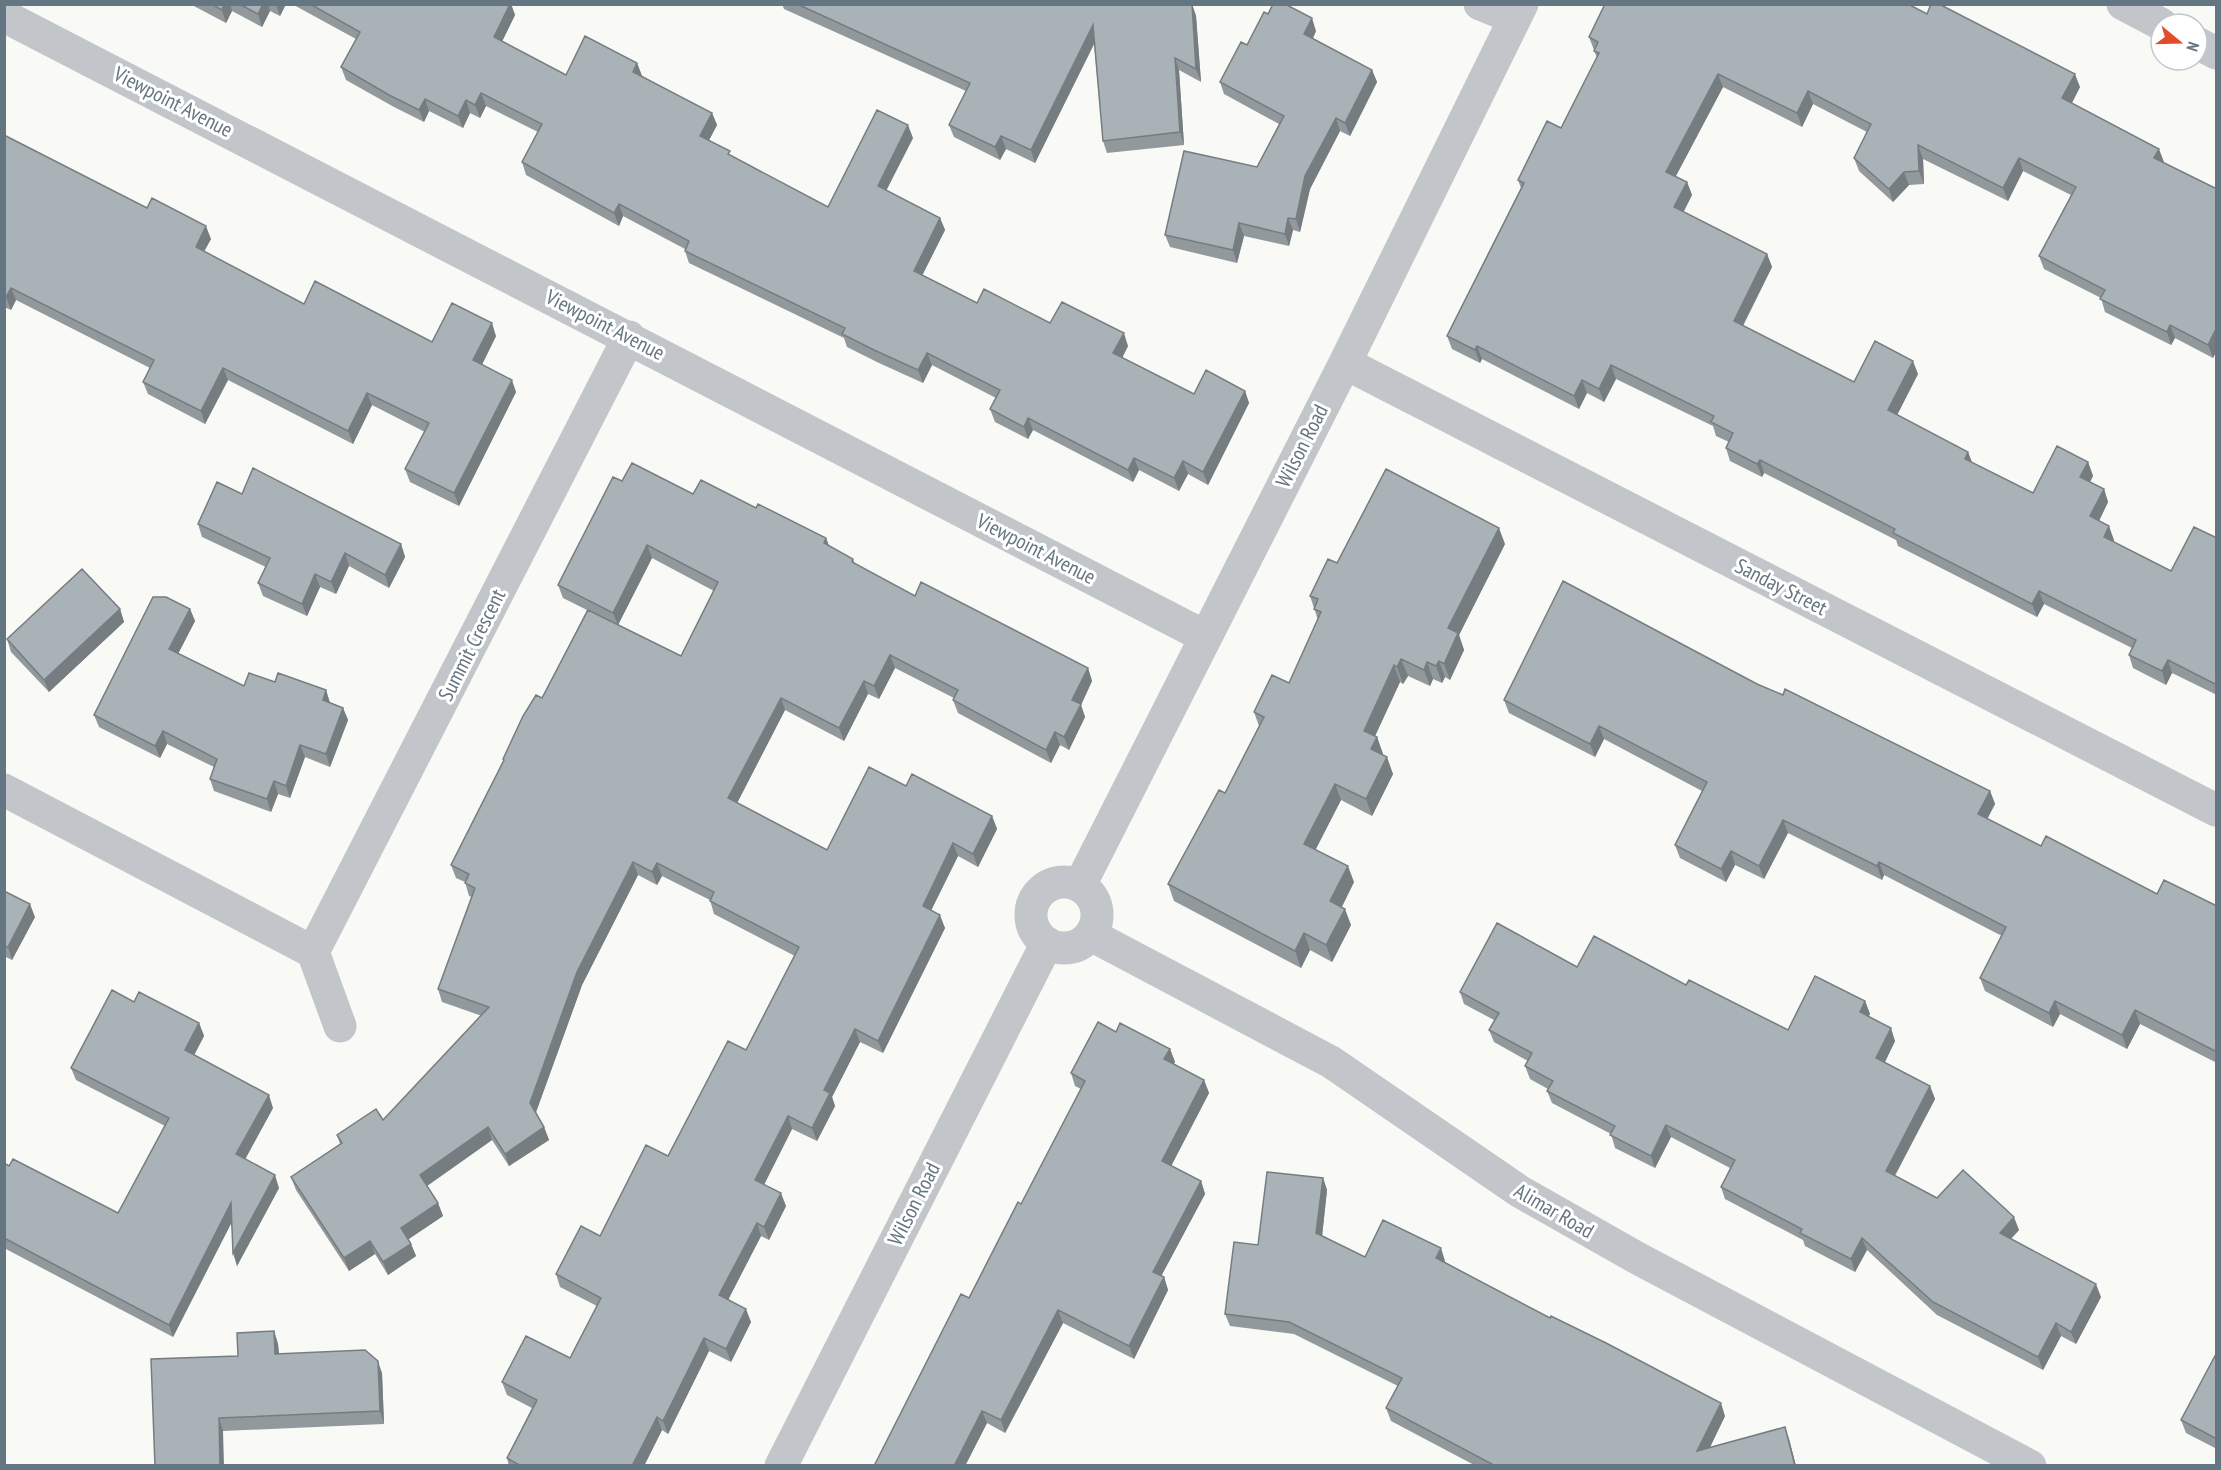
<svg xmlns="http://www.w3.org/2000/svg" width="2221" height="1470" viewBox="0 0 2221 1470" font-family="'PT Sans Narrow',sans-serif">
  <rect width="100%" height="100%" fill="#f9f9f6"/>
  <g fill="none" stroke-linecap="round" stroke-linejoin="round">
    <path stroke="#c2c6ca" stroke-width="33" d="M1480 4 1515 18
      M2123 4 2161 24
      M4 16 1204 636
      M2197 43 2216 53
      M1345 363 2216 810
      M4 790 313 952 629 337
      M1031 915a33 33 0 1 1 66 0a33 33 0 1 1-66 0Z
      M1080 885 1345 363 1522 4
      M1091 935 1331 1062 1519 1191 1639 1259 2030 1466
      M313 952 340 1026
      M781 1466 1047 943"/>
  </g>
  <path fill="#91999d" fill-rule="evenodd" d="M190 4H286L280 16 270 11 262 27 232 11 226 23Z
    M292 4H511L515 15 502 41 566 75 637 63 642 76 712 113 717 125 709 140 732 157 828 207 913 138 886 190 940 218 945 230 922 275 977 303 1128 346 1122 358 1194 394 1245 391 1249 403 1208 485 1188 474 1179 491 1139 470 1133 482 1033 430 1028 439 995 422 990 409 996 398 932 365 923 383 879 363 847 347 844 338 689 263 685 251V249L623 216 619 226 526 175 522 162 538 132 486 106 480 118 470 113 463 128 429 111 424 122 394 107 346 80 341 67 356 39Z
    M782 4H1192L1196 16 1201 82 1179 70 1184 145 1107 153 1103 141 1094 44 1035 163 1006 149 1000 160 954 137 949 125 966 91 784 9Z
    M1927 14 2080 87 2072 103 2163 162 2217 189V350L2213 358 2175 338 2171 345 2105 312 2101 298 2044 269 2039 256 2071 195 2023 171 2008 201 1923 159 1924 184 1909 185 1893 202 1859 171 1854 158 1867 132 1813 104 1802 127 1723 87 1676 176 1687 182 1692 195 1683 212 1767 254 1772 267 1743 326 1854 382 1918 374 1897 415 1968 452 1972 463 2033 493 2088 462 2093 476 2090 482 2104 489 2108 502 2099 521 2114 540 2113 542 2171 571 2217 538V695L2172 673 2166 685 2133 668 2129 655 2132 648 2044 604 2037 617 1898 546 1896 540 1764 473 1762 477 1730 461 1726 448 1729 442 1716 436 1713 426 1616 379 1604 402 1587 393 1579 409 1482 359 1480 363 1452 349 1447 336 1521 188 1518 180 1561 128 1597 58 1589 37Z
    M1316 31 1313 38 1372 70 1377 82 1350 136 1340 131 1310 189 1300 232 1293 230 1289 246 1244 236 1237 263 1170 247 1165 235 1257 167 1279 124 1224 94 1220 82 1247 45Z
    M4 135 147 208 211 239 204 251 304 304 432 342 496 336 482 364 516 392 459 506 410 482 405 469 425 432 372 405 353 444 228 380 205 424 148 394 143 382 150 368 16 300 11 310 4 307Z
    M622 481 693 494 756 508 826 538 829 546 853 559 855 564 915 596 1088 668 1092 681 1081 705 1085 717 1069 750 1060 745 1051 763 958 713 953 700 954 698 895 668 879 699 868 694 844 741 785 710 737 803 827 850 906 786 992 816 997 829 978 867 958 856 931 910 945 928 883 1053 860 1042 832 1097 835 1106 817 1141 792 1129 764 1184 786 1206 769 1240 761 1236 728 1299 751 1322 731 1362 709 1351 668 1434 662 1430 644 1466H509L507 1458 532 1408 507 1395 502 1382 570 1358 597 1306 560 1287 556 1274 600 1236 668 1156 746 1050 795 956 714 914 710 900 662 876 657 885 638 875 582 985 536 1112 544 1127 549 1140 509 1166 492 1140 427 1186 438 1203 443 1216 408 1239 411 1244 416 1256 388 1275 375 1254 349 1271 296 1190 291 1177 340 1144 337 1135 383 1120 482 1016 442 1002 438 989 472 897 469 896 465 882 456 878 451 865 504 762 503 759 542 698 587 610 563 598 558 585ZM652 558 714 591 681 656 618 625Z
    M242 494 401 544 405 557 389 588 349 566 336 594 320 587 307 616 263 596 258 583 266 567 202 537 198 524Z
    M1505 544 1459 635 1464 650 1450 680 1445 677 1442 683 1433 679 1430 686 1408 676 1403 684 1400 682 1375 736 1377 737 1383 754 1382 755 1393 774 1372 816 1341 800 1316 849 1354 882 1342 907 1351 925 1332 962 1310 950 1301 968 1174 901 1168 884 1225 793 1259 726 1254 712 1289 683 1318 620 1310 596 1337 563Z
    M120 609 124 622 49 692 11 652 7 639Z
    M190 609 195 621 178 653 244 686 275 682 326 690 330 703 343 708 348 720 330 767 305 757 290 798 278 794 271 812 214 791 210 779 214 767 167 744 160 758 99 727 94 715Z
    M1757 684 1990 791 1995 804 1987 819 2041 846 2157 894 2217 906V1063L2140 1024 2127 1049 2060 1014 2053 1027 1985 991 1980 978 2002 936 1884 875 1882 880 1788 833 1764 879 1735 865 1726 882 1680 858 1675 845 1702 791 1604 739 1595 757 1509 713 1504 700Z
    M4 891 35 917 12 960 4 956Z
    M1577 967 1686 985 1788 1030 1865 1001 1870 1014 1868 1017 1895 1041 1885 1062 1930 1086 1935 1099 1895 1176 1937 1198 2019 1230 2011 1239 2101 1297 2076 1344 2061 1336 2043 1370 1937 1315 1867 1250 1855 1272 1805 1246 1803 1240 1725 1199 1721 1187 1730 1168 1671 1137 1655 1168 1615 1148 1611 1134 1552 1103 1547 1091 1548 1089 1530 1079 1525 1066 1528 1061 1494 1042 1489 1030 1494 1020 1464 1004 1460 992Z
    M134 1002 199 1023 204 1036 194 1055 273 1108 245 1159 279 1188 237 1266 231 1223 173 1337 4 1248V1163L118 1213 165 1126 76 1080 71 1068Z
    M1116 1032 1170 1049 1175 1062 1173 1064 1204 1080 1209 1093 1171 1166 1201 1181 1205 1194 1161 1276 1164 1277 1168 1290 1134 1359 1063 1323 1005 1433 987 1423 965 1466H874L1021 1204 1081 1089 1075 1086 1071 1073Z
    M1323 1178 1327 1190 1322 1236 1365 1257 1445 1261V1262L1725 1416 1710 1447 1789 1439 1796 1466H1476L1391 1421 1386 1408 1398 1386 1294 1334 1230 1326 1225 1314 1258 1245Z
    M274 1331 278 1344 279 1353 382 1373 384 1424 223 1431 155 1466 238 1356Z
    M2217 1352V1449L2186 1433 2181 1420Z"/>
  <path fill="#767d80" d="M224 4H230L232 11 226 23 222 10Z
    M263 4H268L270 11 262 27 258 14Z
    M276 4H286L280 16Z
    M510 4H511L515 15 498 50 494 37Z
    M1192 4 1196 16 1201 82 1196 69Z
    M1312 18 1316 31 1309 47 1304 34Z
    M1093 25 1097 38 1035 163 1031 150Z
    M1175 58 1179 70 1184 145 1180 132Z
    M637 63 642 76 638 84 633 72Z
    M1372 70 1377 82 1350 136 1345 123Z
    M1718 74 1723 87 1671 185 1666 172Z
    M2075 74 2080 87 2067 112 2062 98Z
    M1808 91 1813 104 1802 127 1797 113Z
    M481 93 486 106 480 118 475 105Z
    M425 99 429 111 424 122 419 110Z
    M466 100 470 113 463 128 458 116Z
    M712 113 717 125 705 148 700 136Z
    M1336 118 1340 131 1310 189 1300 232 1296 219 1305 176Z
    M908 125 913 138 882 199 878 186Z
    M1001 136 1006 149 1000 160 995 147Z
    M1918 145 1923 159 1924 184 1919 171Z
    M2159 149 2164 162 2159 171 2154 158Z
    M2019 158 2023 171 2008 201 2003 188Z
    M1904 172 1909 185 1893 202 1889 189Z
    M1687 182 1692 195 1679 221 1674 207Z
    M619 204 623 216 619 226 614 213Z
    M940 218 945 230 918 284 914 271Z
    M1288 218 1293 230 1289 246 1285 234Z
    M1239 223 1244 236 1237 263 1233 250Z
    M206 226 211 239 200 259 196 247Z
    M1767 254 1772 267 1738 335 1734 321Z
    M11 288 16 300 11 310 6 297Z
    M492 323 496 336 478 373 473 360Z
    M2170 325 2175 338 2171 345 2167 332Z
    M2217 327V350L2213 358 2208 345Z
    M1124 333 1128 346 1118 366 1113 353Z
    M1477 346 1482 359 1480 363 1475 350Z
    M927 353 932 365 923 383 918 370Z
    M1913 361 1918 374 1893 423 1888 410Z
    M1611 365 1616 379 1604 402 1599 389Z
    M223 368 228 380 205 424 201 411Z
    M512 380 516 392 459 506 454 493Z
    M1582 380 1587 393 1579 409 1574 396Z
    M1245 391 1249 403 1208 485 1203 472Z
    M367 393 372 405 353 444 348 431Z
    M1028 418 1033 430 1028 439 1024 427Z
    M1968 452 1973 465 1965 459Z
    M1134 458 1139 470 1133 482 1128 470Z
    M1760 460 1764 473 1762 477 1757 464Z
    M1183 461 1188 474 1179 491 1174 478Z
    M2088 462 2093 476 2085 490 2080 477Z
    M2104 489 2108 502 2095 529 2090 516Z
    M2109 526 2114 540 2109 550 2104 537Z
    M1499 528 1505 544 1459 635 1464 650 1450 680 1444 664 1448 628Z
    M826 538 831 551 824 543Z
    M401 544 405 557 389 588 385 575Z
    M647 545 652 558 618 625 613 613Z
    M345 553 349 566 336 594 331 582Z
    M315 574 320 587 307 616 302 604Z
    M2039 591 2044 604 2037 617 2032 604Z
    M120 609 124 622 49 692 44 680Z
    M190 609 195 621 174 662 169 649Z
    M890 655 895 668 879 699 874 686Z
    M1401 659 1408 676 1403 684 1397 667Z
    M2168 660 2172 673 2166 685 2162 671Z
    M1439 661 1445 677 1442 683 1436 666Z
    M1427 662 1433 679 1430 686 1424 670Z
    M1394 665 1400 682 1370 747 1364 731Z
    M1088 668 1092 681 1081 705 1085 717 1069 750 1064 737 1072 700Z
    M864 681 868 694 844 741 839 728Z
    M326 690 330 703 323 700Z
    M781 698 785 710 733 811 728 798Z
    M343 708 348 720 330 767 326 754Z
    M1599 726 1604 739 1595 757 1590 744Z
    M163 731 167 744 160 758 155 746Z
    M1055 732 1060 745 1051 763 1046 750Z
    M1377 737 1383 754 1377 765 1371 749Z
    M300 745 305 757 290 798 286 786Z
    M1387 757 1393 774 1372 816 1366 799Z
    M274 781 278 794 271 812 267 799Z
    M1335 784 1341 800 1310 860 1304 844Z
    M1990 791 1995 804 1983 827 1978 814Z
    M992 816 997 829 978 867 973 854Z
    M1783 820 1788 833 1764 879 1759 866Z
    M953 843 958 856 927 919 923 906Z
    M1731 851 1735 865 1726 882 1721 869Z
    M633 862 638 875 582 985 535 1115 530 1103 577 972Z
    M1879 862 1884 875 1882 880 1877 866Z
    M657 863 662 876 657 885 652 872Z
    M1348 866 1354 882 1336 918 1330 901Z
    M30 904 35 917 12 960 8 947Z
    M1345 909 1351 925 1332 962 1326 945Z
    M940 915 945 928 883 1053 878 1041Z
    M1304 933 1310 950 1301 968 1295 951Z
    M1865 1001 1870 1014 1864 1025 1860 1012Z
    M2055 1001 2060 1014 2053 1027 2049 1013Z
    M2135 1010 2140 1024 2127 1049 2122 1035Z
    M199 1023 204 1036 190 1063 185 1050Z
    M1891 1028 1895 1041 1881 1070 1876 1058Z
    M855 1029 860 1042 832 1097 835 1106 817 1141 812 1128 824 1090Z
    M1170 1049 1175 1062 1169 1072 1164 1059Z
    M1204 1080 1209 1093 1167 1174 1162 1161Z
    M1930 1086 1935 1099 1890 1184 1886 1171Z
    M269 1095 273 1108 241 1167 236 1154Z
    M788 1116 792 1129 760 1193 755 1180Z
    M1666 1125 1671 1137 1655 1168 1651 1156Z
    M488 1127 492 1140 424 1188 420 1175Z
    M544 1127 549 1140 509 1166 505 1154Z
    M275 1175 279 1188 237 1266 233 1253Z
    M1323 1178 1327 1190 1321 1246 1316 1233Z
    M1201 1181 1205 1194 1157 1284 1153 1272Z
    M781 1193 786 1206 769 1240 764 1227Z
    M231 1203 235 1216 173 1337 169 1325Z
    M438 1203 443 1216 406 1241 401 1228Z
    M2014 1217 2019 1230 2004 1246 2000 1233Z
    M757 1223 761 1236 724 1308 719 1295Z
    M1862 1238 1867 1250 1855 1272 1851 1259Z
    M370 1241 375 1254 349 1271 344 1258Z
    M411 1244 416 1256 388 1275 383 1262Z
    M1441 1248 1445 1261 1441 1270 1436 1258Z
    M1164 1277 1168 1290 1134 1359 1129 1346Z
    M2096 1284 2101 1297 2076 1344 2071 1332Z
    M746 1309 751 1322 731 1362 726 1349Z
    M1058 1310 1063 1323 1005 1433 1001 1420Z
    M2056 1323 2061 1336 2043 1370 2038 1357Z
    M274 1331 278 1344 280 1366 275 1354Z
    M704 1338 709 1351 668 1434 663 1421Z
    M378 1361 382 1373 384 1424 380 1411Z
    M1721 1403 1725 1416 1702 1464 1697 1451Z
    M982 1411 987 1423 965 1466H954Z
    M657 1417 662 1430 644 1466H632Z
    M219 1418 223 1431 224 1466H220Z
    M1785 1427 1789 1439 1796 1466H1795Z"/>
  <path fill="#a9b2b7" stroke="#767d80" stroke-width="1.5" d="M211 4H224L222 10Z
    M239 4H263L258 14Z
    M310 4H510L494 37 566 75 585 36 637 63 633 72 712 113 700 136 730 151 728 154 828 207 877 110 908 125 878 186 940 218 914 271 977 303 984 289 1050 323 1062 302 1124 333 1113 353 1194 394 1206 370 1245 391 1203 472 1183 461 1174 478 1134 458 1128 470 1028 418 1024 427 990 409 1000 390 927 353 918 370 874 350 842 334 845 328 685 251 689 241 619 204 614 213 522 162 542 124 481 93 475 105 466 100 458 116 425 99 419 110 389 95 341 67 360 32Z
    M797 4H1192L1196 69 1175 58 1180 132 1103 141 1093 25 1031 150 1001 136 995 147 949 125 970 83Z
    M1273 4H1285L1312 18 1304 34 1372 70 1345 123 1336 118 1305 176 1296 219 1288 218 1285 234 1239 223 1233 250 1165 235 1184 151 1257 167 1284 116 1220 82 1241 42 1247 45 1264 12 1268 14Z
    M1605 4H1908L1927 14 1931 4H1939L2075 74 2062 98 2159 149 2154 158 2217 189V327L2208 345 2170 325 2167 332 2100 299 2105 290 2039 256 2076 187 2019 158 2003 188 1918 145 1919 171 1904 172 1889 189 1854 158 1871 124 1808 91 1797 113 1718 74 1666 172 1687 182 1674 207 1767 254 1734 321 1854 382 1875 341 1913 361 1888 410 1968 452 1965 459 2033 493 2057 446 2088 462 2080 477 2104 489 2090 516 2109 526 2104 537 2171 571 2194 527 2217 538V685L2168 660 2162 671 2129 655 2136 640 2039 591 2032 604 1893 533 1895 529 1760 460 1757 464 1726 448 1733 433 1711 422 1714 416 1611 365 1599 389 1582 380 1574 396 1477 346 1475 350 1447 336 1524 183 1518 180 1547 121 1561 128 1599 53 1594 51 1598 42 1589 37Z
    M4 135 147 208 152 198 206 226 196 247 304 304 315 281 432 342 452 303 492 323 473 360 512 380 454 493 405 469 429 423 367 393 348 431 223 368 201 411 143 382 154 360 11 288 6 297 4 296Z
    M632 463 693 494 701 480 756 508 758 504 826 538 824 543 853 559 852 562 915 596 921 582 1088 668 1072 700 1081 704 1064 737 1055 732 1046 750 953 700 958 690 890 655 874 686 864 681 839 728 781 698 728 798 827 850 869 767 906 786 912 774 992 816 973 854 953 843 923 906 940 915 878 1041 855 1029 824 1090 830 1093 812 1128 788 1116 755 1180 781 1193 764 1227 757 1223 719 1295 746 1309 726 1349 704 1338 663 1421 657 1417 632 1466H521L507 1458 537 1400 502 1382 526 1336 570 1358 601 1298 556 1274 581 1226 600 1236 646 1145 668 1156 728 1041 746 1050 799 947 710 901 714 892 657 863 652 872 633 862 577 972 530 1103 544 1127 505 1154 488 1127 420 1175 438 1203 401 1228 411 1244 383 1262 370 1241 344 1258 291 1177 342 1143 337 1135 376 1109 383 1120 489 1007 438 989 475 888 465 883 469 874 451 865 504 760 503 759 523 716 536 695 542 698 588 610 681 656 718 582 647 545 613 613 558 585 613 477 622 481Z
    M253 468 401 544 385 575 345 553 331 582 315 574 302 604 258 583 270 558 198 524 217 482 242 494Z
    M1386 469 1499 528 1448 628 1458 633 1444 664 1439 661 1436 666 1427 662 1424 670 1401 659 1397 667 1394 665 1364 731 1377 737 1371 749 1387 757 1366 799 1335 784 1304 844 1348 866 1330 901 1345 909 1326 945 1304 933 1295 951 1168 884 1219 790 1225 793 1264 717 1254 712 1272 675 1289 683 1321 612 1314 609 1318 599 1310 596 1328 559 1337 563Z
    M82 569 120 609 44 680 7 639Z
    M1563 581 1757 684 1783 695 1785 689 1990 791 1978 814 2041 846 2046 836 2157 894 2164 880 2217 906V1052L2135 1010 2122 1035 2055 1001 2049 1013 1980 978 2006 927 1879 862 1877 866 1783 820 1759 866 1731 851 1721 869 1675 845 1707 782 1599 726 1590 744 1504 700Z
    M153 597H166L190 609 169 649 244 686 249 673 275 682 278 673 326 690 323 700 343 708 326 754 300 745 286 786 274 781 267 799 210 779 217 759 163 731 155 746 94 715Z
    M4 891 30 904 8 947 4 946Z
    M1497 923 1577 967 1594 936 1686 985 1689 980 1788 1030 1815 976 1865 1001 1860 1012 1891 1028 1876 1058 1930 1086 1886 1171 1937 1198 1963 1170 2014 1217 2000 1233 2096 1284 2071 1332 2056 1323 2038 1357 1933 1302 1862 1238 1851 1259 1800 1233 1802 1229 1721 1187 1735 1160 1666 1125 1651 1156 1610 1135 1615 1126 1547 1091 1553 1081 1525 1066 1532 1053 1489 1030 1499 1013 1460 992Z
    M112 990 134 1002 139 992 199 1023 185 1050 269 1095 236 1154 275 1175 233 1253 231 1203 169 1325 4 1238V1163L9 1166 13 1159 118 1213 169 1118 71 1068Z
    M1098 1022 1116 1032 1120 1023 1170 1049 1164 1059 1204 1080 1162 1161 1201 1181 1153 1272 1164 1277 1129 1346 1058 1310 1001 1420 982 1411 954 1466H874L961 1294 969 1298 1018 1202 1021 1204 1085 1081 1071 1073Z
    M1267 1172 1323 1178 1316 1233 1365 1257 1383 1220 1441 1248 1436 1258 1550 1318 1551 1316 1606 1343 1721 1403 1697 1451 1785 1427 1795 1466H1491L1492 1464 1386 1408 1402 1378 1289 1322 1225 1314 1234 1242 1258 1245Z
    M274 1331 275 1354 365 1350 378 1361 380 1411 219 1418 220 1466H155L151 1359 238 1356 237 1333Z
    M2217 1352V1439L2181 1420Z"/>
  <g text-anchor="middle" stroke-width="6" stroke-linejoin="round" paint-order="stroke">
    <g font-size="21" fill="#647681" stroke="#fff">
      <text transform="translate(173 102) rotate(27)" y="7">Viewpoint Avenue</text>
      <text transform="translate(605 325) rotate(27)" y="7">Viewpoint Avenue</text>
      <text transform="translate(1302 446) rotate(-63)" y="7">Wilson Road</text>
      <text transform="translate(1036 549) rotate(27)" y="7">Viewpoint Avenue</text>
      <text transform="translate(1781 587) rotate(27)" y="7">Sanday Street</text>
      <text transform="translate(472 645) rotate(-63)" y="7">Summit Crescent</text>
      <text transform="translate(914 1204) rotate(-63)" y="7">Wilson Road</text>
      <text transform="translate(1554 1211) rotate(30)" y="7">Alimar Road</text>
    </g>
  </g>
  <rect width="2221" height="1470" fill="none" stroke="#647681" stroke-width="12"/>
  <g transform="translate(2179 42) rotate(109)"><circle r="28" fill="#ffffff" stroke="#c1c8cd" stroke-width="1.5"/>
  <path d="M0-4.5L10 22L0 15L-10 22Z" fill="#e24c2d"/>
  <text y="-9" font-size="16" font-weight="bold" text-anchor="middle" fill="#647681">N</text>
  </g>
</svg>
